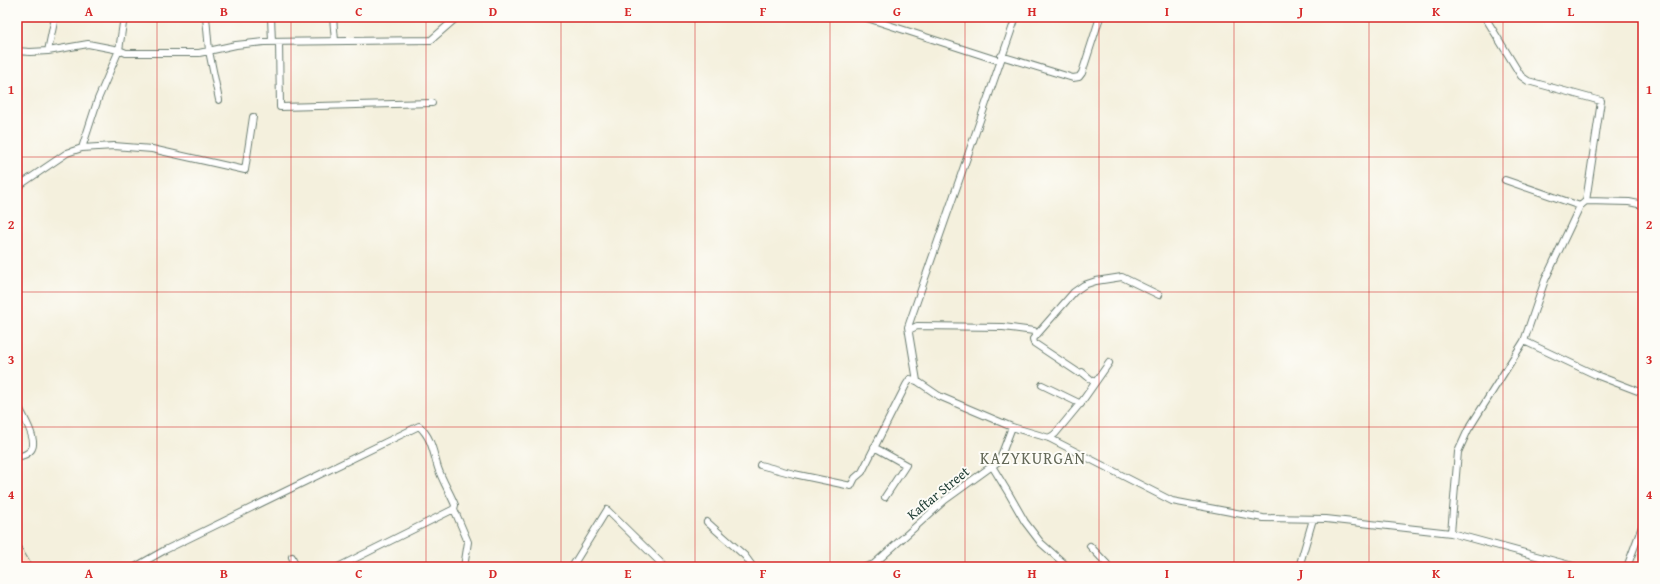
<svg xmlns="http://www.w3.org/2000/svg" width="1660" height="584" viewBox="0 0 1660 584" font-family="'Gentium Book Plus',serif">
  <rect width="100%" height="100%" fill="#fdfcf7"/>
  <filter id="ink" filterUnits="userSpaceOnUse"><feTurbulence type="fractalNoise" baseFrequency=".025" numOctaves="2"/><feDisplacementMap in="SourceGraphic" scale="8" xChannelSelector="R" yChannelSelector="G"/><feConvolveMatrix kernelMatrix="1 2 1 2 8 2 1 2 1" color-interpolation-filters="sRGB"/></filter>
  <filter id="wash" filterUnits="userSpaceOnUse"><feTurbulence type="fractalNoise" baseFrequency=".012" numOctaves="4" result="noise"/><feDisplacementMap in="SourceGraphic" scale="16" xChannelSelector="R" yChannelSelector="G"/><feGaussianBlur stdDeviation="0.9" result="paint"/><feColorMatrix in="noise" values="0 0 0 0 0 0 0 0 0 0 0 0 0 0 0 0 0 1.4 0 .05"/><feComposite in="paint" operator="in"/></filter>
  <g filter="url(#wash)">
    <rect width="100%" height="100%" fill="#f4f0dd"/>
  </g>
  <g filter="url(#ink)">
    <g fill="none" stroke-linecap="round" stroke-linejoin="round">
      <g stroke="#6a7c6f" stroke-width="8">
        <path id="street" d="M206 17 209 51 219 100
          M271 17 272 42
          M333 17 335 41
          M867 18 1000 61
          M279 42 280 107 432 103
          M17 51 30 52 48 51 88 44 119 50 126 53H199L236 45 264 42 431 40 455 19V17
          M48 51 55 17
          M1001 56 1073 78 1079 77 1082 73 1100 17
          M82 148 98 99 119 50 124 17
          M1505 180 1580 206
          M17 187 67 153 82 148 114 146 152 149 245 170 253 117
          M1586 201 1629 202 1643 205
          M909 330 917 326 1003 327 1034 331 1036 336
          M1524 341 1596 375 1643 393
          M917 381 908 327 1016 17
          M1095 383 1082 372 1079 373 1034 343 1033 339 1074 292 1084 285 1096 281 1122 277 1159 295
          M1042 385 1081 404
          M17 404C22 414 39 441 31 450 28 454 22 456 17 457
          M1049 438 1055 434 1083 400 1109 363
          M874 447 906 465 885 497
          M760 465 794 474 851 486 855 478 862 472 906 385 910 379 917 381 939 396 1012 427 1049 438 1172 501 1263 518 1326 519 1451 533 1577 567
          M992 466 1009 494 1025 522 1041 543 1068 567
          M707 522 745 556 753 567
          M1451 533 1458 452 1468 430 1524 341 1545 280 1580 206 1586 201 1601 101 1528 81 1521 76 1485 17
          M1090 546 1107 564 1105 566 1106 567
          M292 557 296 567
          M135 567 165 550 419 426C432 438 433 452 438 468 442 480 450 493 455 505L454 509
          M338 567 454 509 468 542 464 567
          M572 567 607 510 665 567
          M865 567 874 564 945 500 999 461 1012 427
          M1299 567 1313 519
          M1627 567 1643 524"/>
      </g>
      <g stroke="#6a7c6f" stroke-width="11">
        <path id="secondary" d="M17 550 27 567"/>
      </g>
      <use href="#street" stroke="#fff" stroke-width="6"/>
      <use href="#secondary" stroke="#fde4d0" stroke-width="9"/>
    </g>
  </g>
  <path fill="none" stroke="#d62828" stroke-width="1" stroke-opacity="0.55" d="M157 17V567M291 17V567M426 17V567M561 17V567M695 17V567M830 17V567M965 17V567M1099 17V567M1234 17V567M1369 17V567M1503 17V567M17 157H1643M17 292H1643M17 427H1643"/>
  <g text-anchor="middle" stroke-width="4" stroke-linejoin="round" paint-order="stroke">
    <g font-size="14" fill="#1f3d34" stroke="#fdfcf7">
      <text transform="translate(938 493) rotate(-39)" y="5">Kaftar Street</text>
    </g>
    <g font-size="16" letter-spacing="1" fill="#636857" stroke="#fdfcf7">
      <text x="1033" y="464">KAZYKURGAN</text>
    </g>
  </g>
  <rect width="1660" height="584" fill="none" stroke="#fdfcf7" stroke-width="44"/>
  <rect x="22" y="22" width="1616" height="540" fill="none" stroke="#d62828" stroke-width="1.5"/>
  <g font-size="13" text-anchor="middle" font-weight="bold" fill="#d62828">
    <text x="89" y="16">A</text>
    <text x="224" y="16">B</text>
    <text x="359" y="16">C</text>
    <text x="493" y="16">D</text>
    <text x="628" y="16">E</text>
    <text x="763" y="16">F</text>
    <text x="897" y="16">G</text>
    <text x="1032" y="16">H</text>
    <text x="1167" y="16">I</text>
    <text x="1301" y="16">J</text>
    <text x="1436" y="16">K</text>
    <text x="1571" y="16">L</text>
    <text x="11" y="94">1</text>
    <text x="1649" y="94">1</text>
    <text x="11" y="229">2</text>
    <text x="1649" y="229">2</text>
    <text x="11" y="364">3</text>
    <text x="1649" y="364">3</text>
    <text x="11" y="499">4</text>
    <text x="1649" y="499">4</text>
    <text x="89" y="578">A</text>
    <text x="224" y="578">B</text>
    <text x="359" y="578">C</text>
    <text x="493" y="578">D</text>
    <text x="628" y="578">E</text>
    <text x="763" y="578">F</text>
    <text x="897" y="578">G</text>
    <text x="1032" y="578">H</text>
    <text x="1167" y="578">I</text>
    <text x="1301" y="578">J</text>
    <text x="1436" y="578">K</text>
    <text x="1571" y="578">L</text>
  </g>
</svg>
